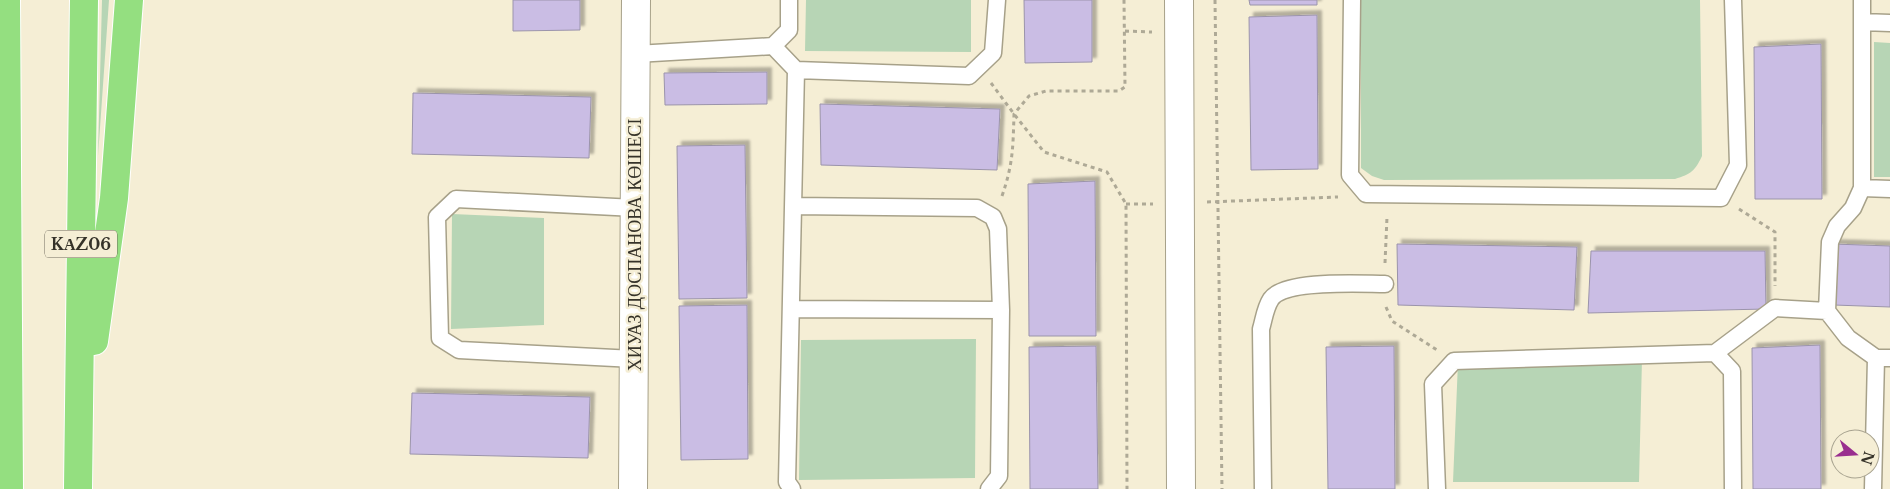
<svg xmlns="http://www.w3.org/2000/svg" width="1890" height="489" viewBox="0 0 1890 489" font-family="'Libre Baskerville',serif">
  <defs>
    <filter id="shadow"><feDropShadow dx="4.5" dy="-4.5" stdDeviation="1" flood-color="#0004"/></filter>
  </defs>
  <rect width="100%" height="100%" fill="#f5eed5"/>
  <path fill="#b7d5b5" d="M102 0H109L98 156Z
    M806 0H971V52L805 51Z
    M1361 0H1700L1702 156C1695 171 1691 174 1675 179L1384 180 1372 176 1361 168Z
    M1874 42 1890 43V177H1874Z
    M452 214 544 218V325L451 329Z
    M976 339 975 478 799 480 801 340Z
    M1642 359 1639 482H1453L1458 362Z"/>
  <path fill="#cabde4" stroke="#9b94ab" filter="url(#shadow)" d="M513 0H580V30L513 31Z
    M1024 0H1092V62L1025 63Z
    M1249 0H1317V5H1250Z
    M1317 15 1318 169 1251 170 1249 17Z
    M1821 44 1822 199H1755L1754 47Z
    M767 72V104L665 105 664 73Z
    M413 93 591 97 589 158 412 154Z
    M820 104 1000 109 997 170 821 165Z
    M745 145 747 298 679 299 677 146Z
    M1095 181 1096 336H1029L1028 184Z
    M1397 244 1577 247 1574 310 1398 305Z
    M1833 244 1890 246V307L1834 305Z
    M1591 251H1765L1766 309 1588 313Z
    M747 305 748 459 681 460 679 306Z
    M1820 345 1821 489H1753L1752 348Z
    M1096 346 1098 489H1030L1029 347Z
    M1394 346 1395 489H1328L1326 347Z
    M412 393 590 397 588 458 410 454Z"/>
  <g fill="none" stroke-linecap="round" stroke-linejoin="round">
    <g stroke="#a7a189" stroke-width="19">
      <path id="service" d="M1352 0 1350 175 1366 194 1721 198 1738 165 1733 0
        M1862 22 1890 23
        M773 46 789 30V0
        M636 54 773 46 796 70 787 482 792 489
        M796 70 969 76 993 53 997 0
        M1862 188 1890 189
        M793 206 977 208 993 217 998 229 1001 310 999 476 989 489
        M791 309 1001 310
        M1827 311 1848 338 1876 358
        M1715 353 1732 371 1733 489
        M634 359 459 350 440 338 437 217 456 199 635 208
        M1263 489 1261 329C1264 319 1265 308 1271 299 1285 279 1361 284 1385 284
        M1437 489 1433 384 1454 361 1715 353 1775 308 1827 311 1830 242 1837 226 1853 208 1862 188V0
        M1873 489 1876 358H1890"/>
    </g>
    <g stroke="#a7a189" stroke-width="30">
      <path id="tertiary" d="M1179 0 1181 489
        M633 489 636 0"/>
    </g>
    <g stroke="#fff" stroke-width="30">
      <path id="trunk" d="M6 0 9 489
        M94 341 114 198 129 0
        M78 489 84 0"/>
    </g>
    <path stroke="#aea996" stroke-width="3" stroke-dasharray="4 4" stroke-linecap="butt" d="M1215 0 1222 489
      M1125 31 1152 32
      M991 83 1014 114 1044 152 1107 172 1126 204 1127 489
      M1002 196C1013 164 1013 148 1014 114L1029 96 1046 91H1119L1125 87 1124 0
      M1207 202 1338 197
      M1126 204H1153
      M1739 209 1775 232V286
      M1385 263 1387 217
      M1386 307 1392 321 1437 350"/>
    <use href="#service" stroke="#fff" stroke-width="16"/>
    <use href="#tertiary" stroke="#fff" stroke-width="28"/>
    <use href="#trunk" stroke="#94df80" stroke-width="28"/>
  </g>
  <g text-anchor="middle" stroke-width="5" stroke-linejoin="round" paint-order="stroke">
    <rect fill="#f5eed5" stroke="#6f6a5d" stroke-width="1" x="45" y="230.5" width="72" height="27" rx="4"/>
    <g font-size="16" font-weight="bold" fill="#353229">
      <text x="81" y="250">KАZ06</text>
    </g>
    <g font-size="18" fill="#353229" stroke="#f5eed5">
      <text transform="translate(635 245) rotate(-90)" y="6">ХИУАЗ ДОСПАНОВА КӨШЕСІ</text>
    </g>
  </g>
  <g transform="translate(1855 454) rotate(108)"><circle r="24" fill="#f5eed5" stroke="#a8a390"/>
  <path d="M0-4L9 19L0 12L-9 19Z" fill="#992e8f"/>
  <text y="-8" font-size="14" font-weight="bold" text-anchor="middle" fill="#353229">N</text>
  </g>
</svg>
